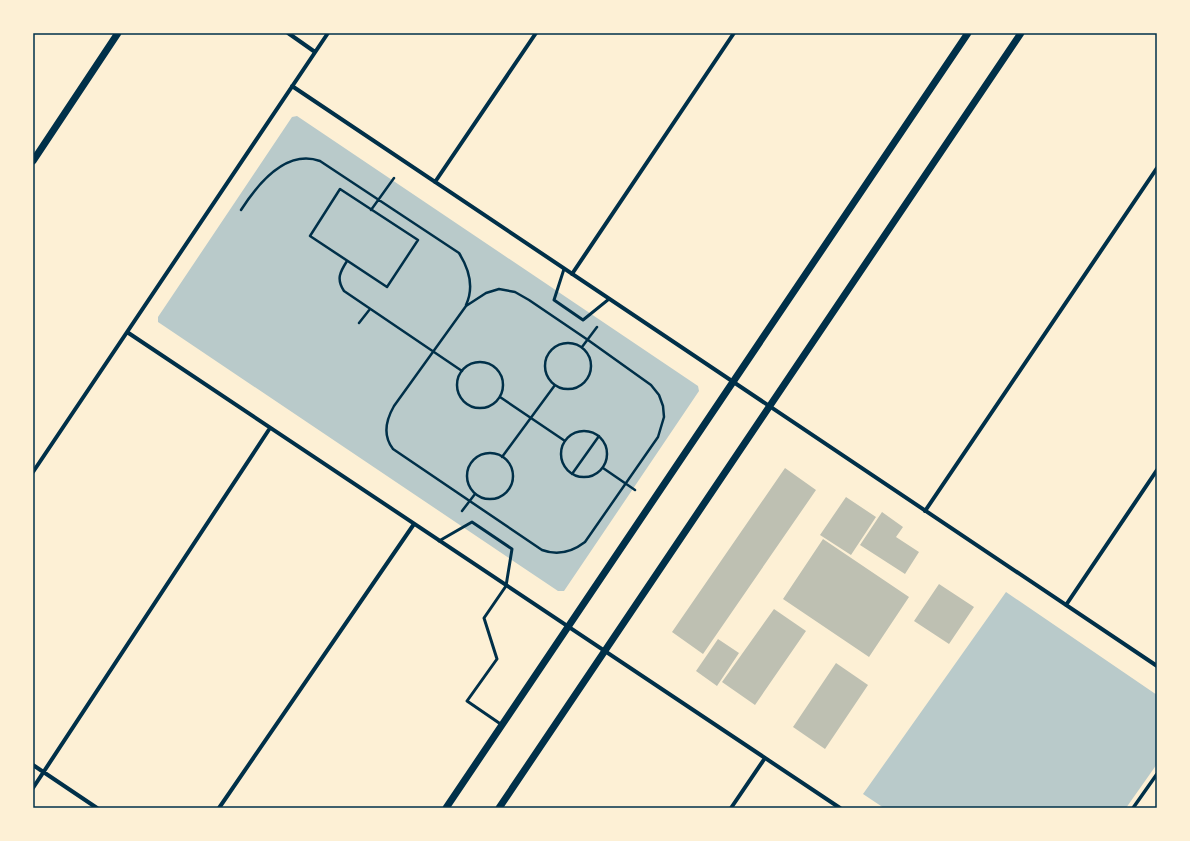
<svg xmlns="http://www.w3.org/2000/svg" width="1190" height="841" viewBox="0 0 1190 841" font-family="Signika,sans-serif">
  <rect width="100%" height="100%" fill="#fdf0d5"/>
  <path fill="#b9caca" d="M297 116 698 386 699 391 564 591H558L158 322V317L292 117Z
    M1006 592 1157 695V764L1126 808H884L863 794Z"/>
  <path fill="#bec0b2" d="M785 468 816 490 703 654 672 632Z
    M846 497 876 517 851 555 820 535Z
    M882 512 903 527 896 537 919 552 905 574 860 545Z
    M823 539 909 597 869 657 783 599Z
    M939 584 974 607 949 644 914 621Z
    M774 609 806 631 755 705 722 682Z
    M718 639 739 653 717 686 696 671Z
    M836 663 868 685 825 749 793 727Z"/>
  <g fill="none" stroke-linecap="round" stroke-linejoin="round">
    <path stroke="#003049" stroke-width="2.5" d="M340 189 418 240 387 287 310 236Z
      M241 210C257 185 286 149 320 161L459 253C469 269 474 288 466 305
      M371 210 394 178
      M347 261C340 272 336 279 344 291L462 371
      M499 289 515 292 529 300 588 340 651 385 659 395 663 406 664 417 658 437 585 542C572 552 558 556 542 550L393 449C382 435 386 420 394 406L466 306 486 293Z
      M359 323 370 309
      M545 366a23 23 0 1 1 46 0a23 23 0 1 1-46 0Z
      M582 347 597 327
      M457 385a23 23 0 1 1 46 0a23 23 0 1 1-46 0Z
      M500 397 565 441
      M561 454a23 23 0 1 1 46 0a23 23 0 1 1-46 0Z
      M467 476a23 23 0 1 1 46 0a23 23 0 1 1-46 0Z
      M502 457 555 385
      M603 468 635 490
      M572 474 599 436
      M462 511 475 494"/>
    <path stroke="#003049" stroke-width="3" d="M564 269 554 300 583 320 609 299
      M439 541 472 522 512 549 506 586 484 618 497 659 467 701 502 725"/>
    <path stroke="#003049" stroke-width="3.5" d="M1133 808 1157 774"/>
    <path stroke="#003049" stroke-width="4" d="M288 33 315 52
      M292 86 1157 666
      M435 182 536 33
      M572 274 734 33
      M127 332 840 808
      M33 472 328 33
      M925 511 1157 168
      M1066 605 1157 470
      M33 765 97 808
      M33 788 270 428
      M219 808 414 524
      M731 808 765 758"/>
    <path stroke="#003049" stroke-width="7" d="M33 161 118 33
      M446 808 968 33
      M499 808 1021 33"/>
  </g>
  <rect width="1190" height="841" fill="none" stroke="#fdf0d5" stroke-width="68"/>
  <rect x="34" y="34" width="1122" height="773" fill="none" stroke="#003049" stroke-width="1.5"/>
</svg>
